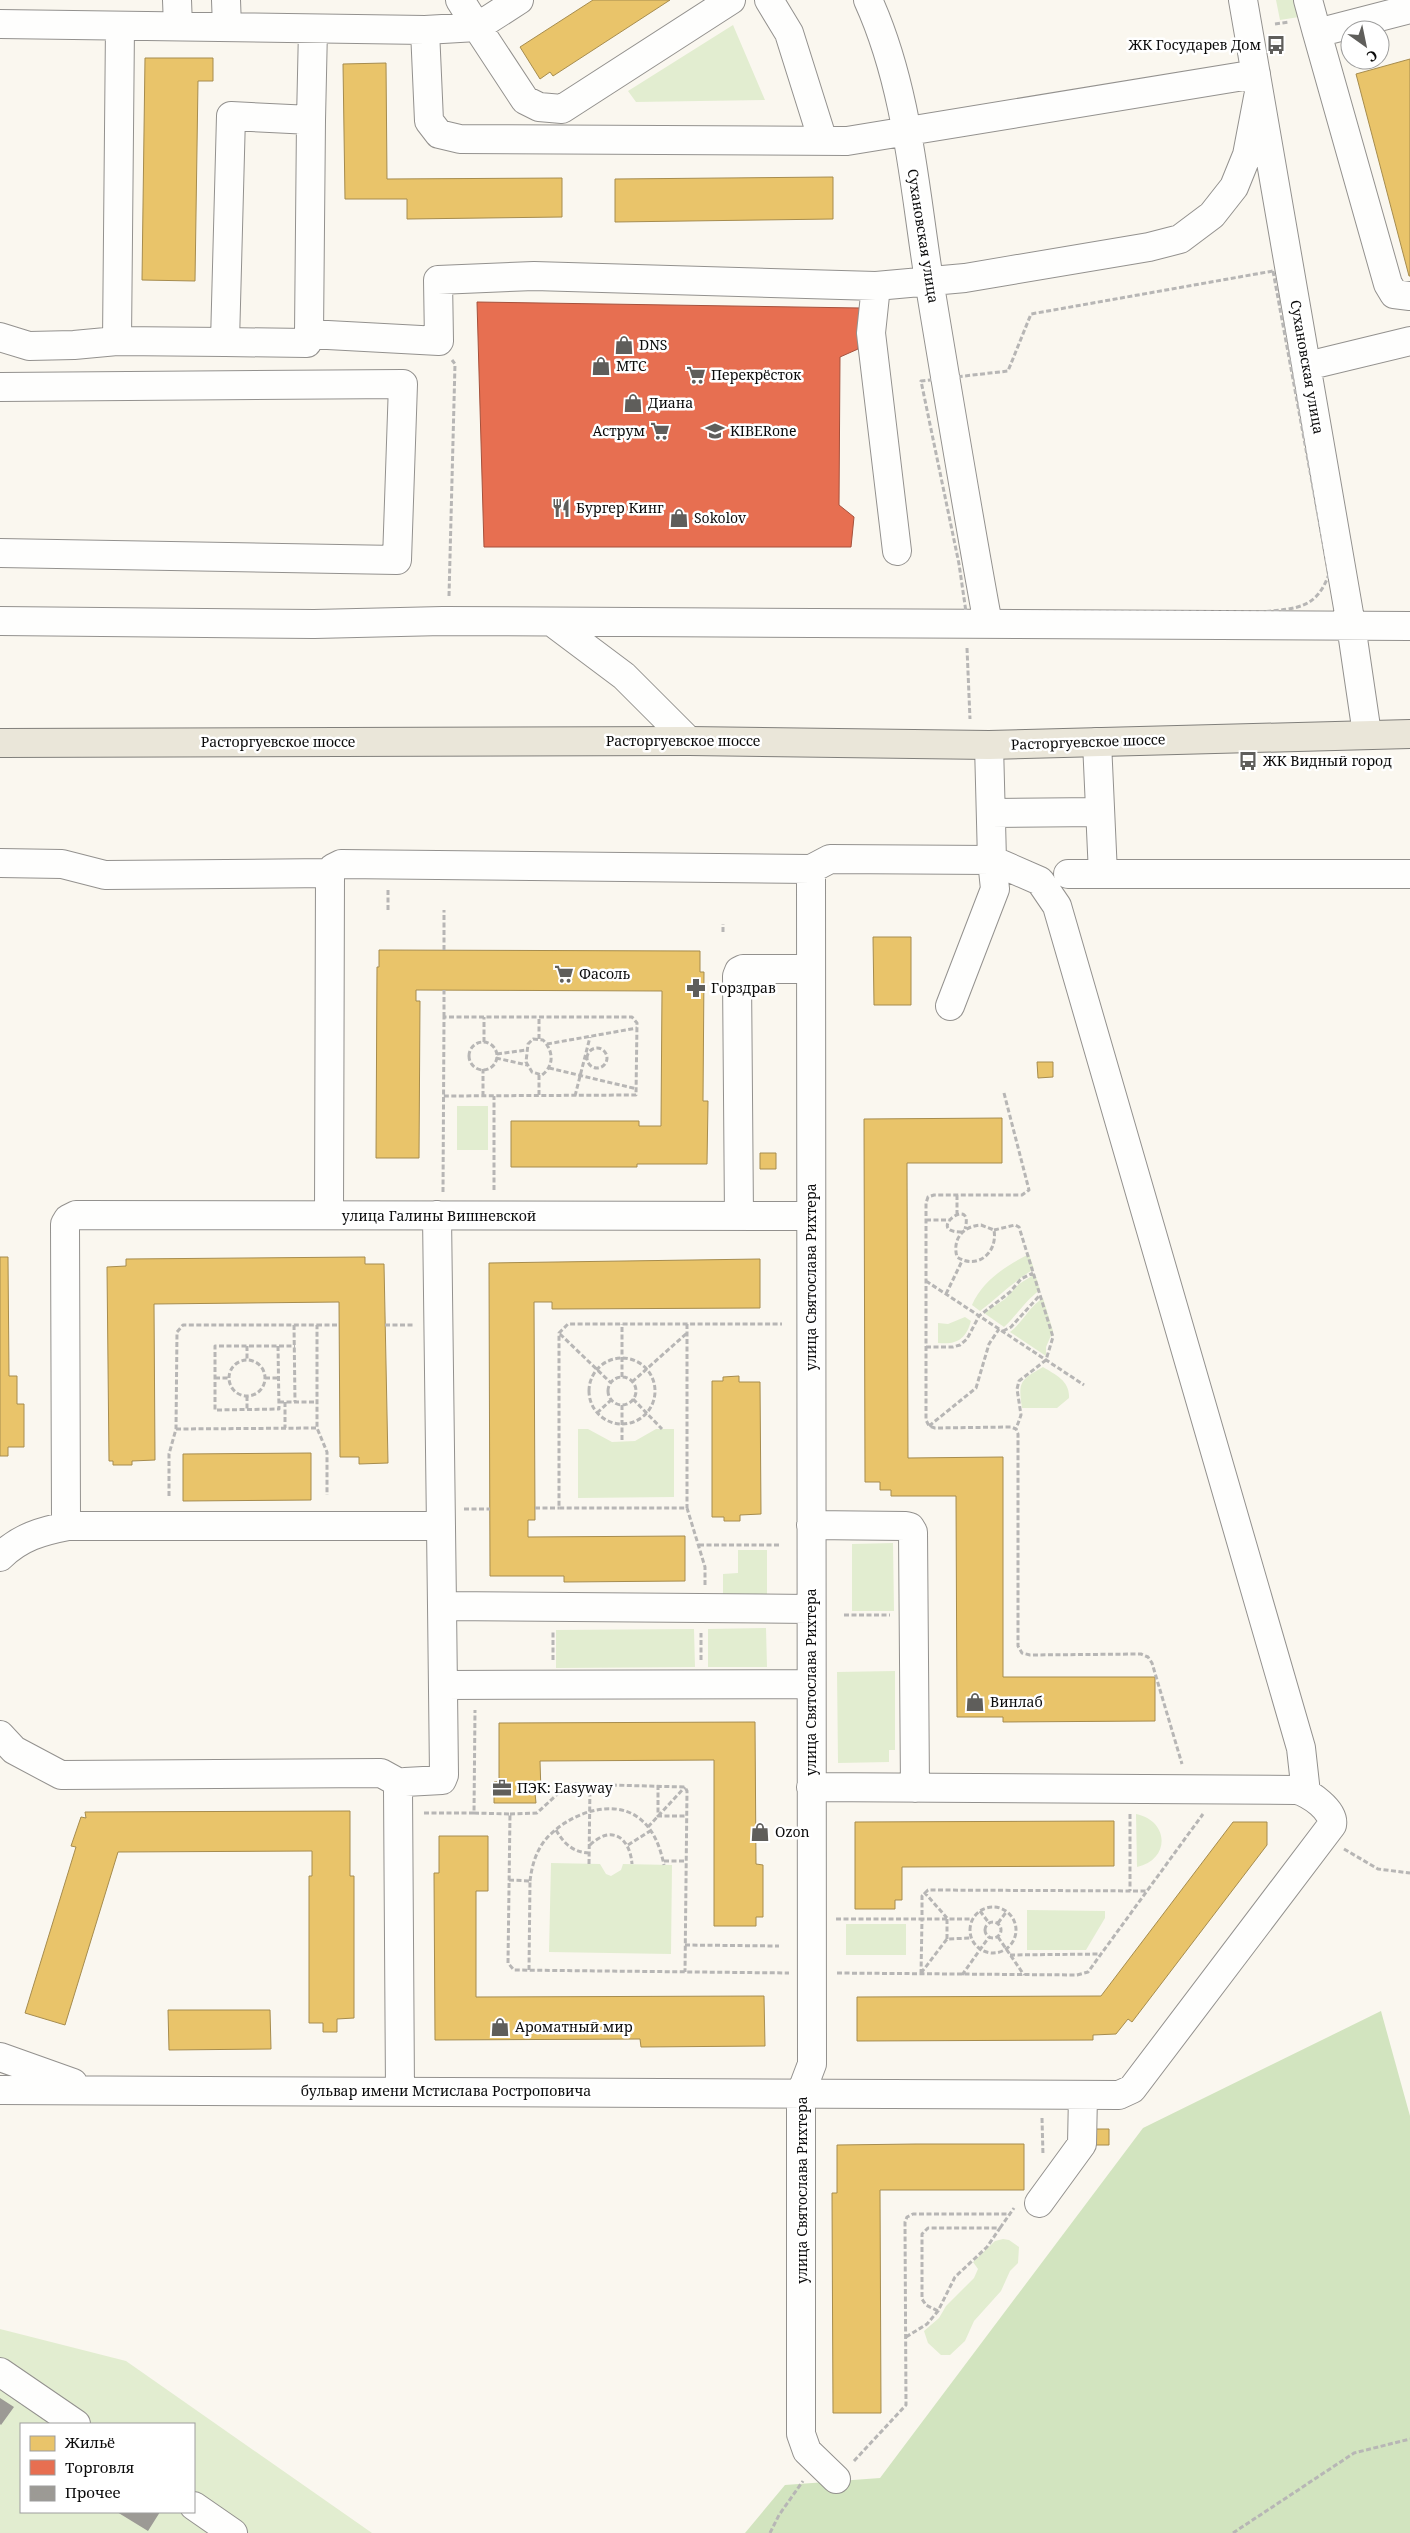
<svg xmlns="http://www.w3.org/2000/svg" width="1410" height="2533" viewBox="0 0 1410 2533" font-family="'Noto Serif',serif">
  <rect width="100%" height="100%" fill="#faf7ef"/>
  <path fill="#e2edd0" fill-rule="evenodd" d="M1276 0H1295L1299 17 1280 20Z
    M733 25 765 100 636 102 628 91Z
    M457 1106H488V1150H457Z
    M1029 1254 1034 1269C1014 1281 998 1297 980 1311L972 1305C983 1280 1006 1266 1029 1254Z
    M1035 1274 1040 1290C1026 1300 1017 1315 1004 1327L984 1313 1005 1299 1019 1284Z
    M1043 1298 1053 1331 1046 1347V1356L1010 1332C1023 1322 1029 1307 1043 1298Z
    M965 1317 971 1321C966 1339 957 1345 938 1343V1323L948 1324Z
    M1043 1367C1056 1375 1070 1381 1069 1398L1057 1408H1022C1018 1382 1020 1380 1043 1367Z
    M578 1429H588L612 1442 635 1441 656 1429H674V1497L578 1498Z
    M893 1543 894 1611H852V1544Z
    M738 1550H767V1596L723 1597V1574L738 1573Z
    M766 1628 767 1667H708V1629Z
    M694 1629 695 1667 556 1668V1630Z
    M895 1671V1750H889V1762L838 1763 837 1672Z
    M1136 1814C1170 1821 1170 1860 1137 1867Z
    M551 1863 600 1864 606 1874 611 1876 621 1870 623 1864 672 1865 671 1954 549 1952Z
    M1027 1910 1105 1911V1918L1086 1950H1027Z
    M846 1924H906V1955H846Z
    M1003 2239 1009 2240 1019 2247 1018 2263 1010 2271 1001 2291 974 2321 965 2341 950 2355H941L928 2343 924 2331 939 2318 946 2306 974 2278 978 2269 973 2262 995 2241Z
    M0 2329 126 2361 372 2533H0ZM21 2424H194V2512H21Z"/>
  <path fill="#d2e4bf" d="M1381 2011 1410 2116V2533H745L785 2485 880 2478 1143 2128Z"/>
  <path fill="#e9c46a" stroke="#a68c4e" d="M593 0H670L553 76 550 72 540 79 520 47Z
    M145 58H213V81H198L195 281 142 280Z
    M1410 59V276H1409L1356 74Z
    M386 63 387 179 562 178V217L407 219V199H345L343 64Z
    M833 177V219L615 222V179Z
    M873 937H911V1005H874Z
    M379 950 700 951V972H704L703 1101H708L707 1164H637V1167H511V1121H639V1126H661L662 991 416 990V1001H420L419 1158H376L377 967H379Z
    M1037 1062H1053V1077L1038 1078Z
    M1002 1118V1163H907L908 1458 1003 1457V1677H1155V1721L1003 1722V1717H957L956 1496H891V1490H880V1482H865L864 1119Z
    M760 1153H776V1169H760Z
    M0 1257H8L9 1376H17V1404H24V1447H8V1456H0Z
    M365 1257V1264H384L388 1463 359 1464V1457H340L339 1302 154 1304 155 1460 132 1461V1465H113V1461H109L107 1267 126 1266V1259Z
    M760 1259V1308L552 1309V1302H534L535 1520H528V1537L685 1536V1581L564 1582V1576H490L489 1263Z
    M739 1376V1382H760L761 1514 740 1515V1521H724V1517H712V1381H723V1377Z
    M311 1453V1500L183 1501V1454Z
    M755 1722 756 1864 763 1865V1917H756V1926H714V1760L540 1761 541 1793H535L536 1803H494V1782L499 1781V1723Z
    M350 1811V1876H354V2018L337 2019V2032H323V2023H309V1876H312V1851L118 1852 65 2025 25 2013 76 1847 71 1846 81 1817 86 1818 85 1812Z
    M1114 1821V1866L902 1867V1900H895V1909H855V1822Z
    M1233 1822H1267V1845L1132 2022 1128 2019 1116 2034 1093 2035V2040L857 2041V1997L1101 1996Z
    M439 1836H488V1891H476V1997L764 1996 765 2046 641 2047 640 2039 435 2040 434 1873H439Z
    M168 2010H270L271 2049 169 2050Z
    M1091 2129H1109V2145H1091Z
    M916 2144H1024V2190H880L881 2413H833L832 2193H837V2145Z"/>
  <path fill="#e76f51" stroke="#a5513c" d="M477 302 860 308 858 349 840 357 839 505 854 517 851 547H484Z"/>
  <path fill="#9c9a95" d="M0 2398 14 2407 1 2425 0 2424Z
    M117 2512H160L148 2531Z"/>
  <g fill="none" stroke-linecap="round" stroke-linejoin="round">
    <g stroke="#93918e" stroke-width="30">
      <path id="minor" d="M177 0 178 26
        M226 0 227 27
        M519 0 477 27 525 100 539 107 562 109 731 0
        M769 0 789 33 823 141
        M868 0C908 88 914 186 929 280 948 395 967 510 988 624
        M1243 0 1351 625 1367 734
        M1308 0 1317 33 1410 9
        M0 24 425 30 429 121 439 134 460 139 847 141 1256 74
        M425 30 477 27 460 0
        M1317 33 1388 284 1394 294 1410 296
        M876 286 871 333 897 551
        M309 334 439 341 438 280 534 276 876 286 965 278 1149 247 1180 239 1212 215 1234 187 1247 155 1259 92
        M0 337 29 346 74 345 117 341 120 26
        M117 341 225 342 231 116 311 120 313 29
        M225 342 307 343 309 334 311 120
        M1307 366 1410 341
        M0 387 403 384 397 560 0 553
        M0 621 314 624 443 621 1410 626
        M552 622 624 676 689 741
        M1097 742 1103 874
        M991 813 1100 812
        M0 863 62 864 105 875 330 873
        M811 869 812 2064 801 2093V2434L807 2451 836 2479
        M1068 874H1410
        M950 1006 995 889 992 860 1040 881 1057 906C1137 1187 1222 1467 1301 1748L1306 1793
        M329 1215 330 873 333 868 341 864 811 869 830 859 992 860 989 745
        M437 1215 442 1606 811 1609
        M739 1216 737 976 739 971 743 969H811
        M811 1525 906 1526 910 1527 913 1532 915 1788
        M441 1526H68L66 1520 65 1224 68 1219 76 1215 811 1216
        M0 1557C20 1537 42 1531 68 1526
        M443 1685 811 1684
        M0 1735 14 1750 61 1775 381 1773 401 1784
        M0 2057 73 2083
        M0 2090 1119 2095 1132 2089 1332 1825C1335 1811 1309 1792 1296 1790L811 1787
        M400 2091 398 1789 405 1782 442 1780 444 1775 442 1606
        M1039 2203 1082 2144 1083 2095
        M0 2372 76 2424
        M194 2506 233 2533"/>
    </g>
    <g stroke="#807f7b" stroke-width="30">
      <path id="major" d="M0 743 689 741 989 745 1410 734"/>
    </g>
    <path stroke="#b7b6b5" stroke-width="3" stroke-dasharray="5 2.5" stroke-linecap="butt" d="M1275 24 1289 22
      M1273 271 1329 574C1316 610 1296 608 1262 612H966L959 564 921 381 1008 371 1031 314Z
      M449 596 455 364 452 360
      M967 648 970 719
      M388 910V888
      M723 932V924
      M444 950V910
      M444 1017V990
      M533 1039 543 1040C553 1050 555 1065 542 1075L532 1072 526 1062 528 1044Z
      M539 1039V1017
      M484 1042V1017
      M469 1056a14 14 0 1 1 28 0a14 14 0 1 1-28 0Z
      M547 1044 637 1028
      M587 1058a10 10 0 1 1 20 0a10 10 0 1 1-20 0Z
      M497 1054 526 1050
      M496 1058 527 1065
      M549 1068 637 1089
      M539 1075V1096
      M1004 1093 1029 1190 1022 1195H934L928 1197 926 1203V1420L929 1426 935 1428 1011 1427 1016 1429 1018 1434V1646L1022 1653 1030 1655 1141 1654 1148 1657 1152 1663 1182 1764
      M483 1096V1069
      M575 1096 590 1037
      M494 1190V1096
      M443 1192 444 1017H632L637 1023 636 1095 443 1096
      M957 1195V1214
      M926 1220H949
      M981 1225 994 1230C998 1253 977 1270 957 1257 952 1239 963 1226 981 1225Z
      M994 1230 1015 1225 1019 1227 1053 1337 1046 1360 1019 1381 1017 1389 1021 1415 1016 1429
      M962 1232C923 1233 975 1193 965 1229
      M926 1281 1084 1385
      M946 1294 962 1261
      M687 1324V1508
      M294 1325 295 1402
      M317 1325H339
      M385 1325H413
      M1003 1331 1011 1327 1040 1295
      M560 1334 610 1382
      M247 1346V1360
      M278 1346 279 1409 215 1410V1346H295
      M926 1347H953L960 1345 967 1339 979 1316 1010 1292 1021 1279 1033 1273
      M589 1391a33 33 0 1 1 66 0a33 33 0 1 1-66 0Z
      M229 1378a18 18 0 1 1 36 0a18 18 0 1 1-36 0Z
      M608 1391a14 14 0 1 1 28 0a14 14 0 1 1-28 0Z
      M622 1377V1324
      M215 1378H228
      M265 1378H279
      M632 1382 687 1333
      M247 1396V1409
      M633 1399 662 1429
      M279 1402H317
      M285 1402V1428
      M622 1405V1441
      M597 1413 611 1400
      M929 1426 976 1388 989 1344 999 1329
      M176 1429 317 1428
      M169 1496V1454L176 1429 177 1332 183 1325H317V1428L327 1452V1495
      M535 1508H559
      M464 1509H490
      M699 1545H781
      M705 1585V1567L687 1508H559V1333L568 1324H782
      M844 1615H890
      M553 1660V1631
      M701 1660V1633
      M658 1785V1816H687
      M424 1813H474L475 1710
      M474 1813 510 1814 508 1963 514 1970 789 1973
      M510 1814 537 1813 564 1788 573 1784 685 1787 687 1791 685 1972
      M1130 1814V1891
      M648 1827 685 1787
      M556 1830C564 1844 573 1852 589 1853
      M590 1845C612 1824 630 1838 632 1864
      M628 1845 650 1831
      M1344 1849 1378 1869 1410 1873
      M664 1861H686
      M589 1864 590 1785
      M509 1880 530 1881 529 1970
      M530 1881C532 1865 536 1851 546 1839 566 1816 608 1798 636 1816 653 1827 660 1846 664 1865
      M924 1892 947 1918
      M970 1930a23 23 0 1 1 46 0a23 23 0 1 1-46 0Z
      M980 1911 989 1923
      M836 1919H922V1896L928 1890 1147 1891
      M985 1930a8 8 0 1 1 16 0a8 8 0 1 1-16 0Z
      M998 1923 1007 1911
      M998 1937 1024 1975
      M947 1939V1919H972
      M685 1945 779 1946
      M1010 1955 1102 1954
      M837 1973 1077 1975 1088 1972 1203 1814
      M921 1973 947 1939 971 1938
      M921 1974 922 1919H947
      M962 1975 989 1937
      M1042 2118 1043 2155
      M1000 2228 1014 2208
      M906 2337 927 2324 938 2311 955 2277 987 2247 1000 2228H928L922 2234V2299L926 2305 938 2311
      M854 2461 906 2405 905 2222 907 2217 913 2214H1011
      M770 2533 779 2515 803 2481
      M1233 2533 1354 2453 1410 2439"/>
    <use href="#minor" stroke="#fefefd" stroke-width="28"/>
    <use href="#major" stroke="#eae6d9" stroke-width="28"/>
  </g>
  <defs>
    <g id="bus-bare" transform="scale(1.5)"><path d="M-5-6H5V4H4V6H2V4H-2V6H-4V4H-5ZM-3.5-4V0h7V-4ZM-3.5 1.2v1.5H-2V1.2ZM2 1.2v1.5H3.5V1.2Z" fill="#5f5e5b" stroke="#fff" stroke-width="2.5" paint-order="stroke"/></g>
    <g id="shop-bare" transform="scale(1.5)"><path d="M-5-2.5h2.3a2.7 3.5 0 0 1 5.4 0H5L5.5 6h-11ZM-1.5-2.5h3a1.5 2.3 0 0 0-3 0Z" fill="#5f5e5b" stroke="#fff" stroke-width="2.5" paint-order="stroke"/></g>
    <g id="supermarket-bare" transform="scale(1.5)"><path d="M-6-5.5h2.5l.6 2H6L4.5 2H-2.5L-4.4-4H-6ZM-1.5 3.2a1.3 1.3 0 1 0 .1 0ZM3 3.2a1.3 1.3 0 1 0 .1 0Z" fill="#5f5e5b" stroke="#fff" stroke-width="2.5" paint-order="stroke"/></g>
    <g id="school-bare" transform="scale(1.5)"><path d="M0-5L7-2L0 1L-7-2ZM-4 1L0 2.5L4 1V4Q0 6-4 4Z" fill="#5f5e5b" stroke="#fff" stroke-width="2.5" paint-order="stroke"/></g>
    <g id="restaurant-bare" transform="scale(1.5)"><path d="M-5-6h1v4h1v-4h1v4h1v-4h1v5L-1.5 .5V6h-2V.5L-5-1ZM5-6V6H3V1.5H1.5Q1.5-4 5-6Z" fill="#5f5e5b" stroke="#fff" stroke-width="2.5" paint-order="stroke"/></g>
    <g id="pharmacy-bare" transform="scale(1.5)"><path d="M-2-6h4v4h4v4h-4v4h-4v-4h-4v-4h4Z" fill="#5f5e5b" stroke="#fff" stroke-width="2.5" paint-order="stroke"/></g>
    <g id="office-bare" transform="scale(1.5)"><path d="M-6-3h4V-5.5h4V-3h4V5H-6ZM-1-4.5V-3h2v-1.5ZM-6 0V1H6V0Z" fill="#5f5e5b" stroke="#fff" stroke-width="2.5" paint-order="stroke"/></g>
  </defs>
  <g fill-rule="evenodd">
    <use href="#bus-bare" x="1276" y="45"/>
    <use href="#shop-bare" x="624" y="345"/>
    <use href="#shop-bare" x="601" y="366"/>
    <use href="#supermarket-bare" x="696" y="375"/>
    <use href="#shop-bare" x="633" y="403"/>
    <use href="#supermarket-bare" x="660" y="431"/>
    <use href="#school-bare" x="715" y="431"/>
    <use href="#restaurant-bare" x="561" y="508"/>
    <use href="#shop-bare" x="679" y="518"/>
    <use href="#bus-bare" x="1248" y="761"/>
    <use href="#supermarket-bare" x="564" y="974"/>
    <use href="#pharmacy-bare" x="696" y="988"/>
    <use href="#shop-bare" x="975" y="1702"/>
    <use href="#office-bare" x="502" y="1788"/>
    <use href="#shop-bare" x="760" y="1832"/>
    <use href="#shop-bare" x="500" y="2027"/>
  </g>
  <g text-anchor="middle" stroke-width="5" stroke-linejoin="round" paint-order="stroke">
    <g font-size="14" fill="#0b0b0b" stroke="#fff" text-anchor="start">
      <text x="1261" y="50" text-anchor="end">ЖК Государев Дом</text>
      <text x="639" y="350">DNS</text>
      <text x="616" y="371">МТС</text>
      <text x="711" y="380">Перекрёсток</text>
      <text x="648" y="408">Диана</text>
      <text x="645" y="436" text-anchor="end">Аструм</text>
      <text x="730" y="436">KIBERone</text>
      <text x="576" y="513">Бургер Кинг</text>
      <text x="694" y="523">Sokolov</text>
      <text x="1263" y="766">ЖК Видный город</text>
      <text x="579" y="979">Фасоль</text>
      <text x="711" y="993">Горздрав</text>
      <text x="990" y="1707">Винлаб</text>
      <text x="517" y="1793">ПЭК: Easyway</text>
      <text x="775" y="1837">Ozon</text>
      <text x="515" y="2032">Ароматный мир</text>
    </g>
    <g font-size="14" fill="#0b0b0b" stroke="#fff">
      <text transform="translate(923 236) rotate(81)" y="5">Сухановская улица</text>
      <text transform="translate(1307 367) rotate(80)" y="5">Сухановская улица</text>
      <text x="683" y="746">Расторгуевское шоссе</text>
      <text x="278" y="747">Расторгуевское шоссе</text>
      <text transform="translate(1088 742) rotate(-2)" y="5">Расторгуевское шоссе</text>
      <text x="439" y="1221">улица Галины Вишневской</text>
      <text transform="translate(811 1277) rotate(-90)" y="5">улица Святослава Рихтера</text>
      <text transform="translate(811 1682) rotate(-90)" y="5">улица Святослава Рихтера</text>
      <text x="446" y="2096">бульвар имени Мстислава Ростроповича</text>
      <text transform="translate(802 2190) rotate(-90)" y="5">улица Святослава Рихтера</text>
    </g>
  </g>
  <rect x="20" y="2423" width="175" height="90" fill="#ffffff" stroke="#9d9d9d"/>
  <rect x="30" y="2436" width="25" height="15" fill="#e9c46a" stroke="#9d9d9d"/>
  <text x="65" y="2448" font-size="15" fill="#0b0b0b">Жильё</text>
  <rect x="30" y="2460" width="25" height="15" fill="#e76f51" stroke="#9d9d9d"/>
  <text x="65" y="2473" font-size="15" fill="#0b0b0b">Торговля</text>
  <rect x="30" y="2486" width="25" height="15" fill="#9c9a95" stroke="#9d9d9d"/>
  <text x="65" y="2498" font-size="15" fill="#0b0b0b">Прочее</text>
  <g transform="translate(1365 45) rotate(147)"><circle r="24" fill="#ffffff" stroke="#9d9d9d"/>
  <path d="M0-4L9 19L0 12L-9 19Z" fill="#5f5e5b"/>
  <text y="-8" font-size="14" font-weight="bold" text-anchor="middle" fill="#0b0b0b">С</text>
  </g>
</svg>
